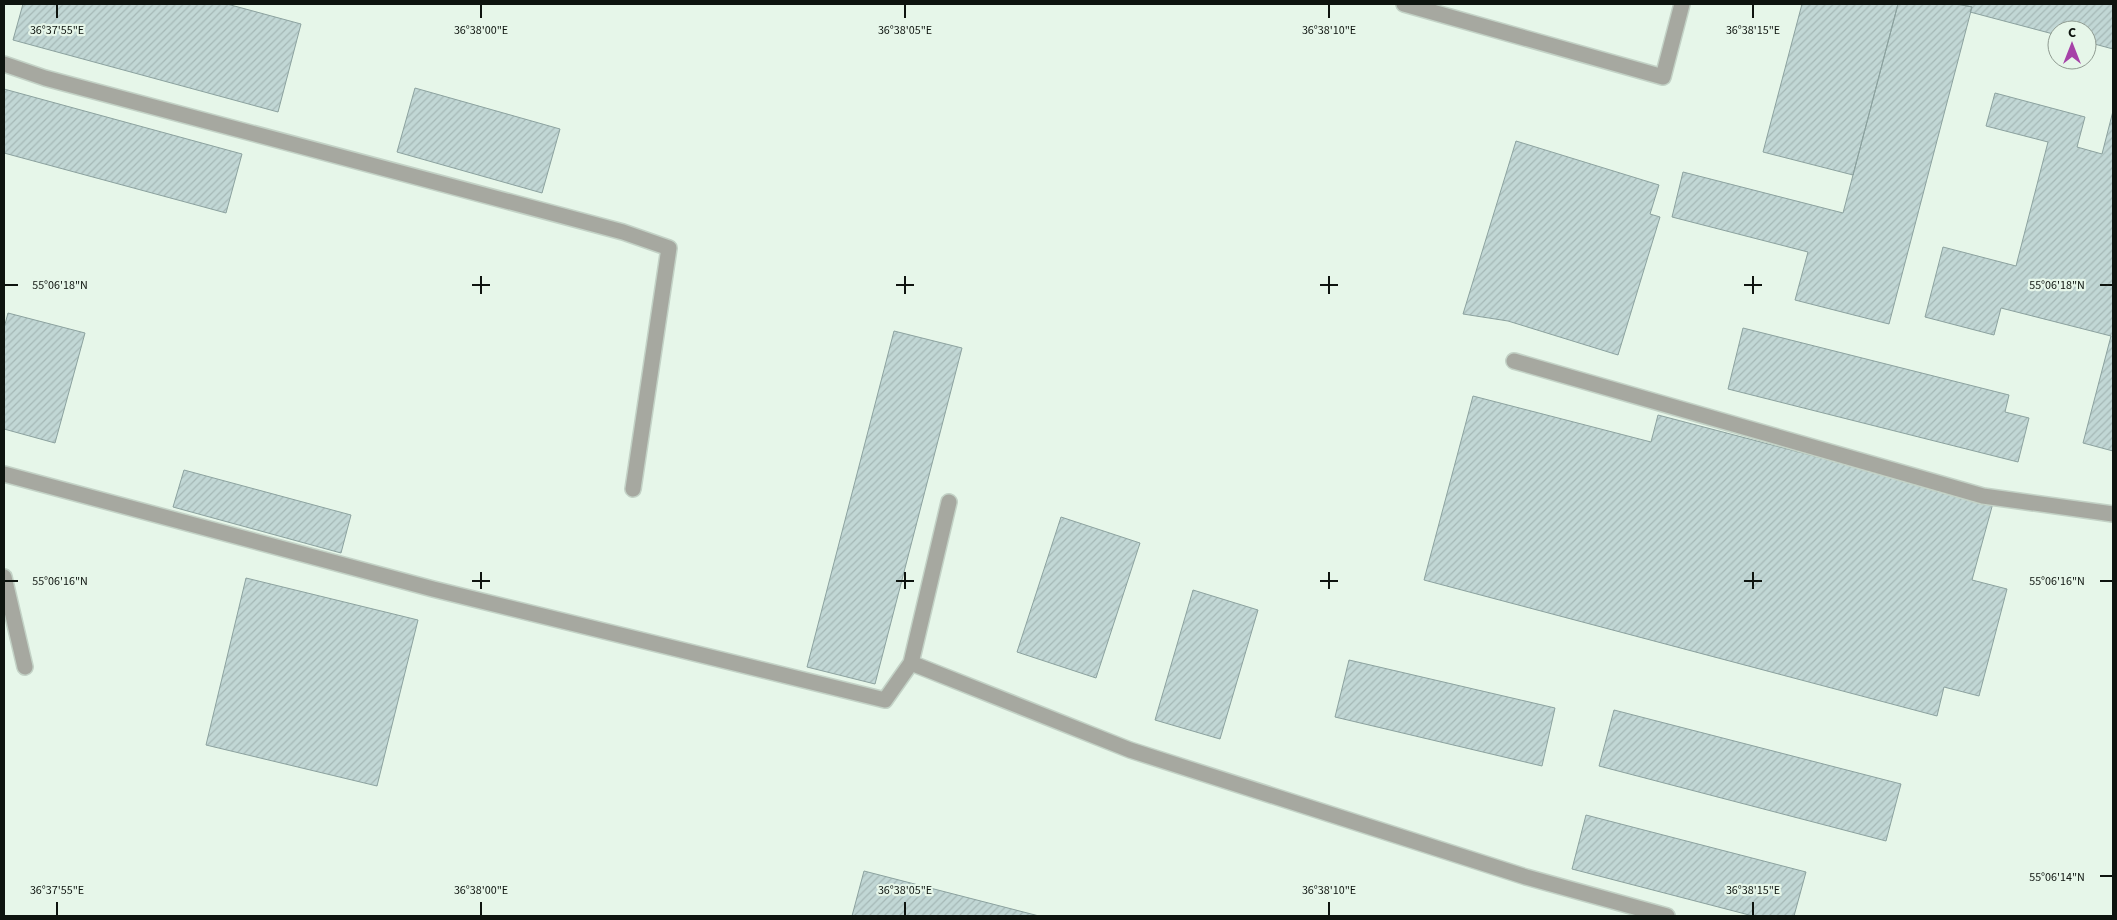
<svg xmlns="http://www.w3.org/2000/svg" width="2117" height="920" viewBox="0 0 2117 920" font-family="'Source Sans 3',sans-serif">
  <defs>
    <pattern id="building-hatch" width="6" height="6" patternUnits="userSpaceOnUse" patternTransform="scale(1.25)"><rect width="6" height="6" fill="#c1d7d5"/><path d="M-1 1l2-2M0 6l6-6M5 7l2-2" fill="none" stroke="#a5b8b6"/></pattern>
  </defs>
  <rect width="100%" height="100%" fill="#e6f6e9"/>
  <path fill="url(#building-hatch)" stroke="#8ca29f" d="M23 4H227L301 24 278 112 13 40Z
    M1802 4H1898L1853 175 1763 152Z
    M1898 4H1957L1972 7 1889 324 1795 300 1808 252 1672 217 1683 172 1843 213Z
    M1957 4H2113V49L2087 42V30H2057V35L1970 12 1972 7Z
    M415 88 560 129 542 193 397 152Z
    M4 89 242 154 226 213 4 153Z
    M1995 93 2085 117 2077 147 2102 154 2113 111V451L2083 443 2111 336 2001 308 1994 335 1925 317 1943 247 2016 266 2048 142 1986 126Z
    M1516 141 1659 185 1650 214 1660 217 1618 355 1508 321 1463 314Z
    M8 313 85 333 55 443 4 429V328Z
    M1743 328 2009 395 2005 412 2029 418 2018 462 1728 389Z
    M894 331 962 348 875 684 807 667Z
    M1473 396 1651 442 1658 415 1993 503 1972 580 2007 589 1979 696 1944 687 1937 716 1424 580Z
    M184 470 351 515 341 553 173 507Z
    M1061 517 1140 543 1096 678 1017 652Z
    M246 578 418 620 377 786 206 745Z
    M1193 590 1258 610 1220 739 1155 720Z
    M1349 660 1555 708 1542 766 1335 717Z
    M1614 710 1901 784 1886 841 1599 766Z
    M1586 815 1806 872 1794 916H1753L1572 869Z
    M864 871 1039 916H852Z"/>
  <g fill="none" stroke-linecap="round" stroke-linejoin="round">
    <g stroke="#c3d2c6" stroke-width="18">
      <path id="service" d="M1404 4 1663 77 1682 4
        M4 64 45 78 623 232 669 248 633 489
        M1514 361 1983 496 2113 514
        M4 474 433 589 885 700 911 663
        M949 502 911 663 1130 750 1526 877 1667 916
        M4 577 25 667"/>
    </g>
    <use href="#service" stroke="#a6a8a0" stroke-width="15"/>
  </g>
  <path fill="none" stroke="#0e140f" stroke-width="2" d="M57 5V18M481 5V18M905 5V18M1329 5V18M1753 5V18M481 276V294M905 276V294M1329 276V294M1753 276V294M5 285H18M472 285H490M896 285H914M1320 285H1338M1744 285H1762M2100 285H2112M481 572V589M905 572V589M1329 572V589M1753 572V589M5 581H18M472 581H490M896 581H914M1320 581H1338M1744 581H1762M2100 581H2112M2100 876H2112M57 902V915M481 902V915M905 902V915M1329 902V915M1753 902V915"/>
  <g font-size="12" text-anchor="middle" fill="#0e140f" stroke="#e6f6e9" stroke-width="4.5" stroke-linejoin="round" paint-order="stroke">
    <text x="57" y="34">36°37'55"E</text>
    <text x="481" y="34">36°38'00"E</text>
    <text x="905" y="34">36°38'05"E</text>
    <text x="1329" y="34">36°38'10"E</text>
    <text x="1753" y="34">36°38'15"E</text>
    <text x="60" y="289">55°06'18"N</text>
    <text x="2057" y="289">55°06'18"N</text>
    <text x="60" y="585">55°06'16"N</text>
    <text x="2057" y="585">55°06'16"N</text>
    <text x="2057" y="881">55°06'14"N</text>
    <text x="57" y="894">36°37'55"E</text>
    <text x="481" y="894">36°38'00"E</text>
    <text x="905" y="894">36°38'05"E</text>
    <text x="1329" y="894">36°38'10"E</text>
    <text x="1753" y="894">36°38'15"E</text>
  </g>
  <rect width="2117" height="920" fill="none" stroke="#0e140f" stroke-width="10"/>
  <g transform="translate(2072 45)"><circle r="24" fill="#e6f6e9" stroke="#909c92"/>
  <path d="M0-4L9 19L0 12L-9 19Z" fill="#a642a8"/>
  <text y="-8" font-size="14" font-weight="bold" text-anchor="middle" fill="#0e140f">С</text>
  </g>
</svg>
